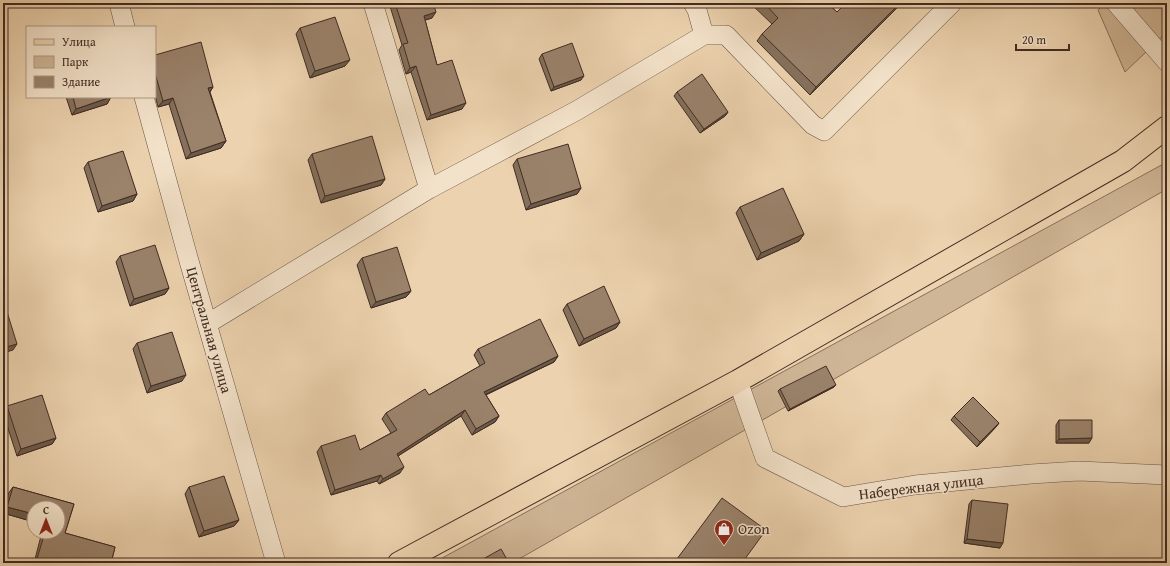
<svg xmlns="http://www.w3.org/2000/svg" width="1170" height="566" viewBox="0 0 1170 566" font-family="'Gentium Book Plus',serif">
  <rect width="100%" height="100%" fill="#ecd2ae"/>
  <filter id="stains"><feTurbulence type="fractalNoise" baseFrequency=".005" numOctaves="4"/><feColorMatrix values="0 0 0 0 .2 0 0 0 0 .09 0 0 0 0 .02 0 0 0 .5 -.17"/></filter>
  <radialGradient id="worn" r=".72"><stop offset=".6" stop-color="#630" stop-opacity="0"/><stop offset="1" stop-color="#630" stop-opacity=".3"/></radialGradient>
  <path fill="#cfb696" stroke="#88715c" d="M1105 3H1167V32L1125 72 1098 10Z
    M1167 162V189L512 563H433Z"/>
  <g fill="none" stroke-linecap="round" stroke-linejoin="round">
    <g stroke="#6c5646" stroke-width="20">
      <path id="minor" d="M119 3 125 27
        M373 3 429 189
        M693 3 697 10 704 35
        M1116 3 1167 62
        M144 97 189 261 276 563
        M207 324 429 189 576 111 704 35H726L813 125 824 131 952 3
        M738 381 765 458 843 497 915 485 1031 474 1079 471 1167 475"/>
    </g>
    <g stroke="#412c23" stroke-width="24">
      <path id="major" d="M399 563 738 381 1123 161 1167 127"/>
    </g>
    <use href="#minor" stroke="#f3e2ca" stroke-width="19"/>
    <use href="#major" stroke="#ecd2ae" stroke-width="22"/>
  </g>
  <path fill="#84705c" stroke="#412c23" d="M389 3H433L432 18 425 20 437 65 462 109 427 120 411 72 406 74 399 50 402 45Z
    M750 3H827L837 12 846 3H902L810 95 757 41 762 34 772 24Z
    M300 28 345 66 310 78 296 34Z
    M542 54 581 80 551 91 539 59Z
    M155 55 213 87 210 92 226 141 221 148 186 159 169 104 158 107 155 95Z
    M677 92 728 112 725 116 700 133 674 96Z
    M66 97H111L107 104 72 115Z
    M312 154 385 179 381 185 321 203 308 160Z
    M517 159 581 188 577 194 526 210 513 165Z
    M88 162 137 194 133 201 98 212 84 168Z
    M740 207 804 234 799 241 757 260 736 213Z
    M120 256 169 288 165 294 130 306 116 262Z
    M362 258 411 291 406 297 371 308 357 265Z
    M567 304 620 322 616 328 579 346 563 310Z
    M137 343 182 381 147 393 133 349Z
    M478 349 558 356 554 362 486 395 499 416 495 422 472 435 461 416 398 456 400 473 379 484 377 481 331 495 317 452 321 446 360 450 391 433 382 419 386 413 429 395 480 366 474 355Z
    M834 387 788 411 778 391 780 389Z
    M7 406 56 438 52 444 17 456 3 413Z
    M954 416 999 423 996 427 977 447 951 420Z
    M1059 420 1089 443H1056V425Z
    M13 487 74 504 65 533 115 547 111 563H34L42 532H58V508H34V522L3 513 8 494Z
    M189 487 239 520 234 526 199 537 185 494Z
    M972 500 1000 548 964 543 969 504Z"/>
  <path fill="#6c5b4b" stroke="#412c23" d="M900 3H902L810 95 816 87Z
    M436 12 432 18 419 22 424 16Z
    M350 60 345 66 310 78 315 71Z
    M416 66 411 72 406 74 410 68Z
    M584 76 581 80 551 91 554 87Z
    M213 87 209 93 208 88Z
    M111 97 107 104 72 115 76 109Z
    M173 98 169 104 158 107 163 101Z
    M466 103 462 109 427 120 431 115Z
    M728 112 725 116 700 133 704 129Z
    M226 141 221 148 186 159 191 153Z
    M385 179 381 185 321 203 325 196Z
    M581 188 577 194 526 210 531 204Z
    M137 194 133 201 98 212 102 206Z
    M804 234 799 241 757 260 761 253Z
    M169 288 165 294 130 306 134 299Z
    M411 291 406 297 371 308 376 302Z
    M620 322 616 328 579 346 584 339Z
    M17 344 13 350 3 353V348Z
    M558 356 554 362 480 397 484 392Z
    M186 375 182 381 147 393 151 386Z
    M836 385 834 387 788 411 790 409Z
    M465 410 461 416 393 459 397 454Z
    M499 416 495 422 472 435 476 429Z
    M999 423 996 427 977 447 980 442Z
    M56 438 52 444 17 456 21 449Z
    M1092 438 1089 443H1056L1059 439Z
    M404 467 400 473 379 484 383 479Z
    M381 475 377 481 331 495 335 490Z
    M7 507 34 514V522L3 513Z
    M239 520 234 526 199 537 204 531Z
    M967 539 1003 543 1000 548 964 543Z"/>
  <path fill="#9a826b" stroke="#412c23" d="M395 3H433L436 12 424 16 437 65 452 60 466 103 431 115 416 66 410 68 403 44 408 43Z
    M764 3H827L837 12 846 3H900L816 87 762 34 778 18Z
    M335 17 350 60 315 71 300 28Z
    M201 42 213 87 208 88 226 141 191 153 173 98 163 101 155 73V55Z
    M572 43 584 76 554 87 542 54Z
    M702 74 728 112 704 129 677 92Z
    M73 97H111L76 109Z
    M372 136 385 179 325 196 312 154Z
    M568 144 581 188 531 204 517 159Z
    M123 151 137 194 102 206 88 162Z
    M783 188 804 234 761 253 740 207Z
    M155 245 169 288 134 299 120 256Z
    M397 247 411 291 376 302 362 258Z
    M3 272 6 280 3 281Z
    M604 286 620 322 584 339 567 304Z
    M3 299 17 344 3 348Z
    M540 319 558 356 484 392 499 416 476 429 465 410 397 454 404 467 383 479 381 475 335 490 321 446 355 435 360 450 397 430 386 413 425 389 429 395 485 363 478 349Z
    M172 332 186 375 151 386 137 343Z
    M826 366 836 385 790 409 780 389Z
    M42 395 56 438 21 449 7 406Z
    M973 397 999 423 980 442 954 416Z
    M1059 420H1092V438L1059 439Z
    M224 476 239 520 204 531 189 487Z
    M13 487 74 504 65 533 115 547 111 563H40L36 562 45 532H58V508H34V514L7 507Z
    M722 498 766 530 742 563H674Z
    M972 500 1008 504 1003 543 967 539Z
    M501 549 509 563H476Z"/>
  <defs>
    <g id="shop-pin" transform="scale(1)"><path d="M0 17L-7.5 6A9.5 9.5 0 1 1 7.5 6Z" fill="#8f2418" stroke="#f3e2ca"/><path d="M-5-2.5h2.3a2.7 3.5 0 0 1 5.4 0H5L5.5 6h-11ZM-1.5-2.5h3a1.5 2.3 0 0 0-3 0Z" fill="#fff"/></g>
  </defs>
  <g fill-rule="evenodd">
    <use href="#shop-pin" x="724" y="529"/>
  </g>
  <g text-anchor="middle" stroke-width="3" stroke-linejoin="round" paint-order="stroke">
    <g font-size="15" fill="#412c23" stroke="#f3e2ca">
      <text transform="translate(209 330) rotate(74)" y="5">Центральная улица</text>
      <text transform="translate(921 487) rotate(-7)" y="5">Набережная улица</text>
    </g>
    <g font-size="15" fill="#412c23" stroke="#f3e2ca" text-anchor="start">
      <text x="738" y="534">Ozon</text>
    </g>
  </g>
  <rect width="1170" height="566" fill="none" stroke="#ecd2ae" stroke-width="16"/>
  <rect x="4" y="4" width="1162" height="558" fill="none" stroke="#412c23" stroke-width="2"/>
  <rect x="8" y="8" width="1154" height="550" fill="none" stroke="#412c23"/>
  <rect x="26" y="26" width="130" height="72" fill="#f3e2ca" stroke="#ac9987"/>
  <rect x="34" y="39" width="20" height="6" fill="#ecd2ae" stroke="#ac9987"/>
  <text x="62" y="46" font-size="12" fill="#412c23">Улица</text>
  <rect x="34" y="56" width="20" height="12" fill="#cfb696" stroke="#ac9987"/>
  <text x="62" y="66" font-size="12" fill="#412c23">Парк</text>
  <rect x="34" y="76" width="20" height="12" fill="#9a826b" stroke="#ac9987"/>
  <text x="62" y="86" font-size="12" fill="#412c23">Здание</text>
  <g transform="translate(46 520)"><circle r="19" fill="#f3e2ca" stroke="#ac9987"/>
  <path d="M0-3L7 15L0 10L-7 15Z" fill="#8f2418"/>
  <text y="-6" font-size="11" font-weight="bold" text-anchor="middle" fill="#412c23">С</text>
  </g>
  <path d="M1016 44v6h53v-6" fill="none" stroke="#412c23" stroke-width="2"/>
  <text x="1022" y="44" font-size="12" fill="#412c23" stroke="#f3e2ca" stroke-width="3" paint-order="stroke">20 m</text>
  <rect width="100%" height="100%" filter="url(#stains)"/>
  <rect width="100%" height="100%" fill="url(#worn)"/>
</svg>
